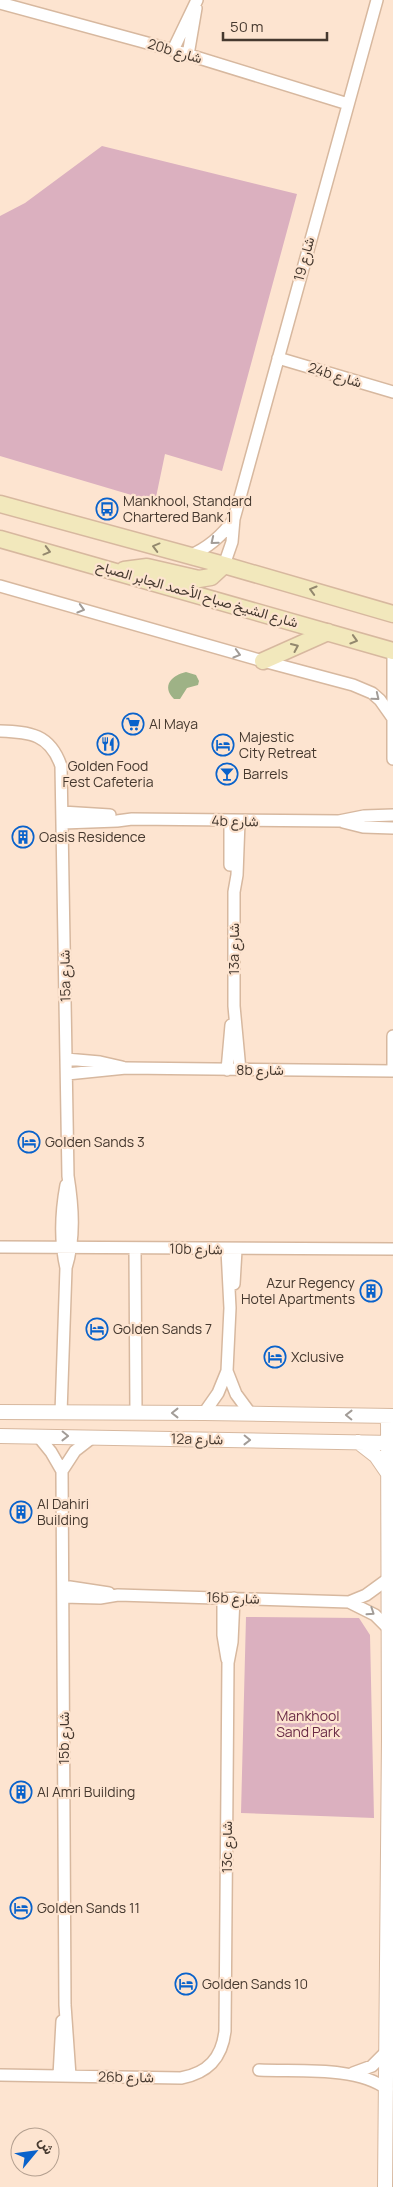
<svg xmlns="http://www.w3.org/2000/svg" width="393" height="2187" viewBox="0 0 393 2187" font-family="Manrope,Vazirmatn,sans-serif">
  <rect width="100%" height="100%" fill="#fde4d0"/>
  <path fill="#dbb0bf" d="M102 146 297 194 222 471 165 454 155 502 0 456V216L25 203Z
    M246 1617 359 1618 370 1635 374 1818 241 1813Z"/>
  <path fill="#9eb286" d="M186 672 196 675 199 681 198 685 187 688 180 699H174C161 686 172 675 186 672Z"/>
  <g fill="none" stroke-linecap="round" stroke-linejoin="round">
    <g stroke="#d7b89f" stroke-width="14">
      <path id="minor" d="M0 3 173 50 348 104
        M173 50 197 0
        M188 55 196 8
        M278 358 393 392
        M189 556C208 548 222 536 234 519
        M224 565 232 542 234 519 377 0
        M0 586 263 661 353 685 372 693 380 700 392 717
        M393 651V759
        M0 731C30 732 50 734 61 766L68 1176C73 1207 75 1238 66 1268
        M62 812 110 815
        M230 821V865
        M239 821 237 875 234 892V1006L240 1070
        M343 822 363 827 393 828
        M63 823 117 821 132 819 339 821 364 816 393 815
        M66 1059 100 1062 122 1067
        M227 1070 231 1025
        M393 1071V1036
        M67 1074 126 1068 393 1071
        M0 1247 393 1249
        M135 1248 136 1413
        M234 1284 236 1250
        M227 1371 236 1394 250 1413
        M61 1413 66 1268C60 1242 61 1212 66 1185
        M204 1413 218 1393 227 1371 230 1308 227 1250
        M38 1436 51 1452 62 1471 65 2005 70 2076
        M62 1471 75 1451 93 1437
        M63 1586 109 1593
        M63 1597 100 1598 118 1595 349 1602 375 1615 389 1629
        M223 1598V1635L227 1659
        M349 1602 366 1595 388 1579
        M259 2070C298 2072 356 2066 387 2089
        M353 2073 372 2066 387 2051
        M0 2075 181 2078C208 2073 222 2058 225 2031L228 1663 232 1642 234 1598
        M59 2076 62 2021"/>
    </g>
    <g stroke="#d7b89f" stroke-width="16">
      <path id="tertiary" d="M0 1412 204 1413 393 1416
        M0 1436 393 1443
        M358 1442 376 1456 387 1472
        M385 2187 389 1740 388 1416"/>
    </g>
    <g stroke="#d7b89f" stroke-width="19">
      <path id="secondary" d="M0 504 224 565 393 614
        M0 539 393 651
        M124 570 147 567 199 579 211 577 224 565
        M263 661 328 632"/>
    </g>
    <use href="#minor" stroke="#fff" stroke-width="11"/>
    <use href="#tertiary" stroke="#fff" stroke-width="14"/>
    <use href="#secondary" stroke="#f2e8bc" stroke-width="16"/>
  </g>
  <defs><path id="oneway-chevron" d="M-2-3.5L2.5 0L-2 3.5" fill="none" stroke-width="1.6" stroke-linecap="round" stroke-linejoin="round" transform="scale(1.25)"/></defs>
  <g stroke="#a29c97">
    <use href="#oneway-chevron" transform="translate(214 541) rotate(141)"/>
    <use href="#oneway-chevron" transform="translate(81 609) rotate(16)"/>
    <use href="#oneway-chevron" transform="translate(237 654) rotate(16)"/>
    <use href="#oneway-chevron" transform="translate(376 697) rotate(39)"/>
    <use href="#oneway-chevron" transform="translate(175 1413) rotate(180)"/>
    <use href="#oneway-chevron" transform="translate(349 1415) rotate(-179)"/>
    <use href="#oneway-chevron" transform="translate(65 1436) rotate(1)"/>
    <use href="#oneway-chevron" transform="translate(247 1440) rotate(1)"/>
    <use href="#oneway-chevron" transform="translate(371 1612) rotate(34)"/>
  </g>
  <g stroke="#93886e">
    <use href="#oneway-chevron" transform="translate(156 547) rotate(-165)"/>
    <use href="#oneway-chevron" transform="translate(47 551) rotate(15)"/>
    <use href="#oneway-chevron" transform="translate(313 590) rotate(-164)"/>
    <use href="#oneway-chevron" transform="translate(354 640) rotate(17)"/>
    <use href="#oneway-chevron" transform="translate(295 647) rotate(-24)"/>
  </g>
  <defs>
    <g id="bus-ring" transform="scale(1.125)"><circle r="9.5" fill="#fde4d0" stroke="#0962cb" stroke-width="1.5"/><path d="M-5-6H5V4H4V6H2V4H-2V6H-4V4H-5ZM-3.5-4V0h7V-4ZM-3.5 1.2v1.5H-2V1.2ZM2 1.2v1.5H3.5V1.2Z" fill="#0962cb"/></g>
    <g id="supermarket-ring" transform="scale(1.125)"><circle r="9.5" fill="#fde4d0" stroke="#0962cb" stroke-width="1.5"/><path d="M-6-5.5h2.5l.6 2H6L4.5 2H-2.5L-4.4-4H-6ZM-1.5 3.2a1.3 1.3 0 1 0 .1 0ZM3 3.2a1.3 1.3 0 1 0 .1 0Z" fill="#0962cb"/></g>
    <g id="restaurant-ring" transform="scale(1.125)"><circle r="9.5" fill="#fde4d0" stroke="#0962cb" stroke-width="1.5"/><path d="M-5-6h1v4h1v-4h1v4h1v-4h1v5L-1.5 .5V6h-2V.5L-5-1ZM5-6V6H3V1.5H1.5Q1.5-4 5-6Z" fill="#0962cb"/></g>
    <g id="hotel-ring" transform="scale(1.125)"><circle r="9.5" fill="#fde4d0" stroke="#0962cb" stroke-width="1.5"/><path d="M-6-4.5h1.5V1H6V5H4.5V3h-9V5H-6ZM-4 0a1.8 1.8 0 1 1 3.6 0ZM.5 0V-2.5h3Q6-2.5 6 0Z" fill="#0962cb"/></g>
    <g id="bar-ring" transform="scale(1.125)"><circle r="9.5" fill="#fde4d0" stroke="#0962cb" stroke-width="1.5"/><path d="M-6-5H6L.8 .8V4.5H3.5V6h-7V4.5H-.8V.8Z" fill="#0962cb"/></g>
    <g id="building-ring" transform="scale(1.125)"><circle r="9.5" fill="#fde4d0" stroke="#0962cb" stroke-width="1.5"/><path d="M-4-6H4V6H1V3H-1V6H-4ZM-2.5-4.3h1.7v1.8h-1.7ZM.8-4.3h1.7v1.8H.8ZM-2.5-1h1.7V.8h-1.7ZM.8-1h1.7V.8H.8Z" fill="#0962cb"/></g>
  </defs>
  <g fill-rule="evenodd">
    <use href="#bus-ring" x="107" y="509"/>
    <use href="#supermarket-ring" x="133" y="724"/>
    <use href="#restaurant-ring" x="108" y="744"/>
    <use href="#hotel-ring" x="223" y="745"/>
    <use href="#bar-ring" x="227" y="774"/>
    <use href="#building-ring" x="23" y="837"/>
    <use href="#hotel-ring" x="29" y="1142"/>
    <use href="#building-ring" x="371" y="1291"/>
    <use href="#hotel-ring" x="97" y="1329"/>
    <use href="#hotel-ring" x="275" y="1357"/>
    <use href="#building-ring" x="21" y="1512"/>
    <use href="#building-ring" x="21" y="1792"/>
    <use href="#hotel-ring" x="21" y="1908"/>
    <use href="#hotel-ring" x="186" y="1984"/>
  </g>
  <g text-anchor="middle" stroke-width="4.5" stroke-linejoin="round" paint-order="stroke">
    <g font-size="14" fill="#46392f" stroke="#fde4d0">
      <text transform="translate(175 51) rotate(16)" y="5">20b شارع</text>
      <text transform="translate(304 259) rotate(-75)" y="5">شارع 19</text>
      <text transform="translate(335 375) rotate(17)" y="5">24b شارع</text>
      <text transform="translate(197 594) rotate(16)" y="5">شارع الشيخ صباح الأحمد الجابر الصباح</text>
      <text transform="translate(235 821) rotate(1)" y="5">4b شارع</text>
      <text transform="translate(234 949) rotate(-90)" y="5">13a شارع</text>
      <text transform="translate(65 976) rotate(-91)" y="5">15a شارع</text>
      <text x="260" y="1075">8b شارع</text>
      <text transform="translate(196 1249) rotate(1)" y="5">10b شارع</text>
      <text transform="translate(197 1439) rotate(1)" y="5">12a شارع</text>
      <text transform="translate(233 1598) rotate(2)" y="5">16b شارع</text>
      <text transform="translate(64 1738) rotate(-90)" y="5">15b شارع</text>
      <text transform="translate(227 1847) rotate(-90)" y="5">13c شارع</text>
      <text transform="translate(126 2077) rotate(1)" y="5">26b شارع</text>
    </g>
    <g font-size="14" fill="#46392f" stroke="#fde4d0" text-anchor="start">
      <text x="123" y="506">Mankhool, Standard<tspan x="123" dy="16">Chartered Bank 1</tspan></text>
      <text x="149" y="729">Al Maya</text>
      <text x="239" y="742">Majestic<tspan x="239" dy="16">City Retreat</tspan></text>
      <text x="108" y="771" text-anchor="middle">Golden Food<tspan x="108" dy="16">Fest Cafeteria</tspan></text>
      <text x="243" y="779">Barrels</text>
      <text x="39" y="842">Oasis Residence</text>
      <text x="45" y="1147">Golden Sands 3</text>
      <text x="355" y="1288" text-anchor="end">Azur Regency<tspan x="355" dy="16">Hotel Apartments</tspan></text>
      <text x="113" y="1334">Golden Sands 7</text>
      <text x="291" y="1362">Xclusive</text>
      <text x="37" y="1509">Al Dahiri<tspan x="37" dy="16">Building</tspan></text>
      <text x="37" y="1797">Al Amri Building</text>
      <text x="37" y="1913">Golden Sands 11</text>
      <text x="202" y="1989">Golden Sands 10</text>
    </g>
    <g font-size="14" fill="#6a2b46" stroke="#fde4d0">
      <text x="308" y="1721">Mankhool<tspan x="308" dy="16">Sand Park</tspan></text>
    </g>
  </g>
  <g transform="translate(35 2152) rotate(61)"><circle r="24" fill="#fde4d0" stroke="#b4a090"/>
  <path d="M0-4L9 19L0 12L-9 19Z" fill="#0962cb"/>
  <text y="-8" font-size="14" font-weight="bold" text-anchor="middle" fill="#46392f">ش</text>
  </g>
  <path d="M223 32v8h104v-8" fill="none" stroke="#46392f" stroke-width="2.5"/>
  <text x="230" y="32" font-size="15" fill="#46392f" stroke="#fde4d0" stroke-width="4" paint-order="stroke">50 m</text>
</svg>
